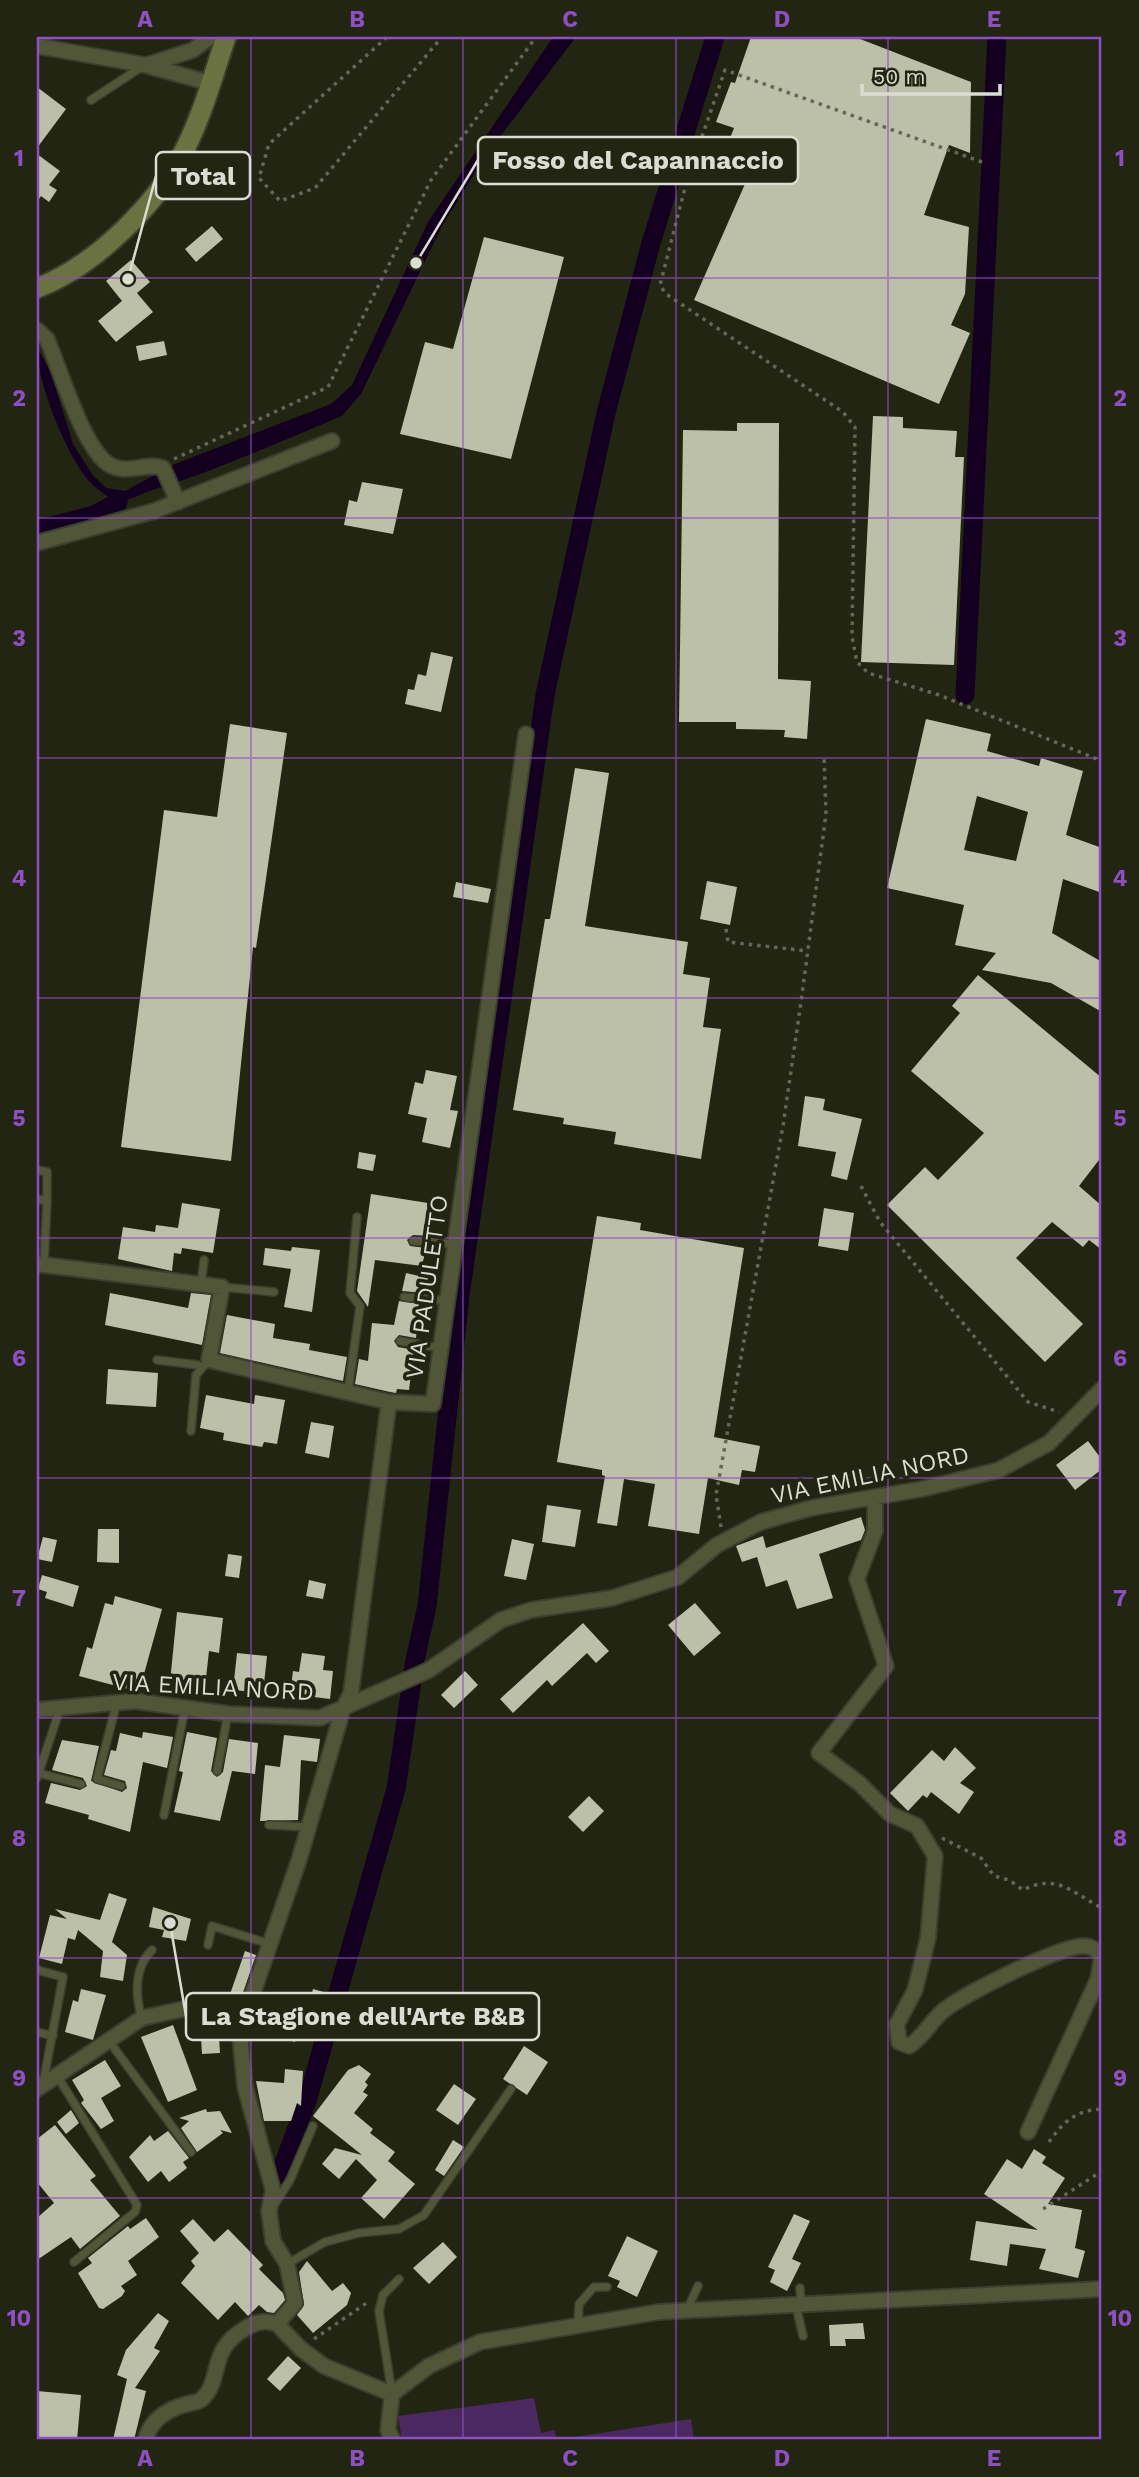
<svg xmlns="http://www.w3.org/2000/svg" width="1139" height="2477" viewBox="0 0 1139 2477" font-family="'Work Sans',sans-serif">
  <rect width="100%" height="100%" fill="#232513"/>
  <path fill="#4b285f" d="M534 2398 541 2433 555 2430 556 2440 691 2419 694 2440H402L398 2416Z"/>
  <path fill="#130020" d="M553 37H576L486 155 442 226 361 394 342 416C279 442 217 470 153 490 140 494 131 500 118 502 107 496 95 489 87 479 65 451 37 382 37 347L51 373 73 444 92 474 106 488 125 491 175 464 331 404 352 385 428 222Z"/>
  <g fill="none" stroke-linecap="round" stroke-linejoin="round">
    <path stroke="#130020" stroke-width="19" d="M37 530 94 515 118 502
      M965 695 997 37
      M275 2187 307 2101 396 1789 415 1660 427 1606 460 1296 545 695 606 413 651 243 715 37"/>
  </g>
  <path fill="#bcc0a9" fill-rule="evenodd" d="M751 37H855L971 82 970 153 949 145 924 215 969 227 965 294 951 325 970 333 939 404 694 300 745 184 716 173 734 128 716 122 731 82 735 83Z
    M37 87 66 109 37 148Z
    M37 154 60 171 49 185 57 190 49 202 41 196 37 202Z
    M212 226 223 239 196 262 185 249Z
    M484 237 564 257 511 459 400 434 425 342 453 349Z
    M131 260 150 282 137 293 153 312 116 342 98 321 122 301 106 281Z
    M164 341 167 355 139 361 136 346Z
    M873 416 903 417V428L957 431 955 457H964L954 665 861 662Z
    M737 423H779L778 679 811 681 807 739 784 737 785 730 736 729V722H679L683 430 737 431Z
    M362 482 403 489 393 534 344 525 349 500 357 502Z
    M431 652 453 657 441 712 405 704 408 689 414 690 418 674 426 676Z
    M926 719 991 734 987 751 1039 766 1041 758 1083 771 1066 835 1102 848V893L1063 879 1052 933 1102 962V1012L1051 983 982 970 996 953 955 945 964 905 887 888ZM977 796 1028 812 1016 861 964 850Z
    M230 724 287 733 256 948 253 947 231 1161 121 1147 164 810 217 817Z
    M575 768 609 773 585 926 688 942 683 974 710 978 703 1027 721 1029 701 1159 614 1144 616 1132 563 1124 564 1118 513 1110 545 919H550Z
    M707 881 737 887 730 925 700 919Z
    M456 882 491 889 488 903 453 897Z
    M978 975 1102 1078V1156L1079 1186 1102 1206V1250L1089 1240 1083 1247 1052 1222 1016 1258 1083 1324 1045 1362 887 1205 925 1167 938 1180 984 1133 911 1071 960 1013 952 1006Z
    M426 1070 457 1076 450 1110 458 1111 450 1148 422 1142 427 1118 408 1114 415 1082 423 1084Z
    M805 1096 825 1099 823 1110 862 1119 847 1180 831 1176 836 1152 798 1146Z
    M359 1152 376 1155 373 1171 357 1168Z
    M371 1194 428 1203 426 1216 433 1218 430 1236 413 1235 407 1240 410 1246 426 1248 422 1266 375 1260 368 1307 357 1291Z
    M182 1203 220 1209 213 1253 182 1248 181 1254 174 1253 172 1271 118 1259 123 1227 155 1232 156 1225 178 1228Z
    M824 1208 854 1213 848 1251 818 1246Z
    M597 1216 641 1223 640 1230 744 1248 714 1437 760 1446 755 1472 742 1470 739 1485 708 1478 699 1534 648 1526 655 1484 624 1479 617 1526 597 1523 605 1476 602 1475V1470L557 1462Z
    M292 1247 320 1250 312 1312 284 1307 291 1269 263 1265 265 1248 291 1251Z
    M406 1273 428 1278 424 1293 402 1291Z
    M110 1293 188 1308 191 1293 211 1295 202 1345 105 1325Z
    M399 1301 419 1304 416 1338 399 1335 394 1341 398 1347 414 1350 409 1390 397 1389 396 1393 390 1392 355 1384 359 1359 368 1361 372 1323 394 1325Z
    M227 1315 275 1324 273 1338 310 1344 309 1350 347 1357 343 1381 220 1353Z
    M108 1369 158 1373 156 1407 106 1404Z
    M206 1395 254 1404 255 1395 285 1400 277 1444 264 1442 262 1447 223 1440 224 1433 200 1428Z
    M311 1422 334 1426 329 1458 305 1453Z
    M1088 1441 1102 1460V1469L1075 1490 1056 1465Z
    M547 1505 581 1510 575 1547 542 1542Z
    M861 1517 865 1530 861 1540 819 1554 833 1598 797 1609 787 1580 766 1587 757 1557 742 1562 736 1546 763 1536 766 1548Z
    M98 1529H119V1563L97 1562Z
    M43 1537 57 1540 52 1562 37 1559Z
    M512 1539 534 1544 526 1580 504 1576Z
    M228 1554 242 1556 239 1578 225 1576Z
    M42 1575 79 1586 73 1607 45 1598 47 1592 38 1589Z
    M309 1580 326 1584 323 1599 306 1596Z
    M115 1596 162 1609 139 1692 79 1676 87 1647 92 1649 105 1603 113 1605Z
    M695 1603 721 1633 694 1656 668 1625Z
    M177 1612 223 1618 219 1653 209 1651 204 1696 169 1692Z
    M583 1623 609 1651 596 1663 587 1653 552 1686 547 1680 513 1713 500 1699Z
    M237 1653 267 1656 263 1693 233 1690Z
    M302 1653 325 1656 323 1670 333 1671 330 1699 290 1694 293 1671 299 1672Z
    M465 1671 478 1685 454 1708 441 1695Z
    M143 1732 173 1737 167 1768 143 1762 130 1832 88 1819 89 1815 45 1803 51 1783 80 1790 87 1786 83 1778 52 1770 62 1740 99 1746 91 1781 122 1792 127 1788 125 1781 104 1775 111 1750 116 1751 120 1733 142 1738Z
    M187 1732 217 1738 211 1771 217 1777 223 1772 229 1739 258 1743 255 1774 232 1771 220 1821 174 1812 183 1772 179 1771Z
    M284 1735 320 1739 317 1762 301 1760 298 1820 260 1821 265 1765 280 1767Z
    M955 1747 976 1768 960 1783 974 1792 959 1814 931 1792 927 1798 923 1795 908 1811 890 1793 932 1750 944 1761Z
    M589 1796 604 1811 583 1832 568 1817Z
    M109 1893 127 1899 112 1942 127 1955 123 1981 100 1977 103 1951 78 1930 75 1940 68 1938 62 1964 39 1958 50 1915 67 1919 55 1909 100 1920Z
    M153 1907 191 1919 186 1941 162 1937 164 1930 149 1927Z
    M245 1951 256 1955 239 2004 228 2000Z
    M81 1989 106 1995 93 2040 65 2032 73 2000 78 2002Z
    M313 1989 327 1993 323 2007 309 2003Z
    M278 2003 305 2012 295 2042 268 2033Z
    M200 2020H218L220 2053 202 2054Z
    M173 2025 197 2090 168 2102 141 2037Z
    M524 2046 548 2062 527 2095 503 2079Z
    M105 2060 121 2086 101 2098 114 2121 101 2129 81 2103 84 2100 72 2080Z
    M359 2065 371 2074 365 2082 368 2085 363 2092 368 2095 354 2113 373 2129 370 2133 395 2152 388 2161 415 2184 384 2219 361 2198 377 2180 356 2159 339 2179 322 2164 335 2148 362 2155 313 2116 348 2070Z
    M285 2069 303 2071 301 2106 297 2103 291 2121H264L256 2081 284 2083Z
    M454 2084 476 2099 458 2125 436 2110Z
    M206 2109 207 2112 220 2111 232 2133 220 2130 223 2133 197 2152 181 2128 189 2121 179 2118Z
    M71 2110 79 2123 66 2134 57 2122Z
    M55 2125 96 2176 90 2180 120 2216 80 2249 71 2237 37 2260V2218L54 2203 37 2182V2139Z
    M168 2131 189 2158 183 2162 187 2168 169 2182 161 2171 148 2182 129 2157 150 2135 154 2141Z
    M453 2140 464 2147 444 2176 435 2170Z
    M1034 2149 1046 2157 1042 2163 1065 2178 1048 2204 1082 2210 1075 2248 1085 2251 1078 2278 1039 2269 1046 2249 1010 2244 1007 2266 970 2260 976 2221 1038 2230 984 2194 1007 2159 1022 2169Z
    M794 2214 810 2221 792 2259 801 2263 787 2291 770 2282 775 2270 768 2267Z
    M146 2218 159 2237 128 2261 137 2275 121 2286 125 2291 122 2296 103 2309 99 2308 78 2273 92 2263 88 2258 128 2226 130 2229Z
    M193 2219 214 2242 228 2229 263 2265 259 2269 283 2293 285 2300 274 2313 267 2312 259 2305 248 2316 235 2302 218 2320 181 2283 195 2266 191 2261 199 2253 180 2231Z
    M627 2236 658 2251 637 2297 617 2287 620 2281 608 2276Z
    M443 2242 457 2257 429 2284 413 2268Z
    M307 2261 332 2291 343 2283 351 2293 347 2305 313 2333 297 2315 304 2305 299 2272Z
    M158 2313 169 2321 154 2348 160 2351 135 2388 146 2391 134 2440H113L127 2379 117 2375 126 2350Z
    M863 2323 865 2339H845L846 2346H830L829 2325Z
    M288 2356 301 2368 280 2391 267 2379Z
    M37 2391 81 2395 77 2440H37Z"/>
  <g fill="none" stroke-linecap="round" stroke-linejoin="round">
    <g stroke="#3d3f2e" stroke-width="10">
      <path id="service" d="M91 100 143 66
        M37 1170 47 1172V1201
        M37 1199 47 1201 44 1265
        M413 1241 457 1244
        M201 1284 204 1260
        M222 1287 274 1292
        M404 1297 448 1301
        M400 1341 440 1348
        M157 1360 198 1365 202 1368
        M348 1392 360 1306 350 1293 357 1217
        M191 1431 196 1375 209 1360
        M117 1702 97 1779 121 1786
        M217 1771 228 1714
        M38 1773 81 1784
        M37 1778 60 1709
        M164 1815 185 1708
        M269 1825 309 1827
        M208 1945 212 1926 270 1944
        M37 1970 63 1977 43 2084
        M142 2018C135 1996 134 1967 152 1950
        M37 2032 53 2036
        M109 2041 191 2152
        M56 2074 137 2205 135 2212 74 2262
        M273 2207 290 2180 313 2126
        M287 2264 325 2242 359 2233 399 2229 424 2215 511 2089
        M800 2288 801 2304
        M796 2306 803 2336
        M687 2310 698 2286
        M578 2325 579 2304 594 2287H607
        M392 2393 379 2311 383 2295 399 2279"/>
    </g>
    <g stroke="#3d3f2e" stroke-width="18">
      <path id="minor" d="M37 46 145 65 210 83
        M147 65 193 50 210 37
        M37 330 47 339C60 369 84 451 110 465 127 475 147 462 163 468L178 502
        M37 543 154 511 332 441
        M37 1264 222 1287 209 1360 389 1402 433 1404 526 734
        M875 1497V1531L857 1579 886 1666 819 1753 859 1783 890 1814 917 1826 935 1856 928 1938 915 1990 897 2024 899 2042 909 2046C924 2037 930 2022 943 2011 962 1995 1061 1945 1084 1946 1091 1946 1098 1951 1102 1956
        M37 1710 135 1701 229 1714 320 1718 429 1670 501 1620 531 1610 612 1598 678 1577 717 1545 761 1522 811 1508 922 1489 999 1470 1049 1443 1102 1389
        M37 2089 142 2018 188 2008 214 2009 245 2016 299 1860 343 1709 351 1693 389 1402
        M1028 2132 1098 1979 1102 1956
        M277 2324 301 2349 324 2366 392 2394
        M145 2440C151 2420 167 2409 187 2404 193 2402 198 2403 202 2399 223 2380 207 2350 246 2328 255 2322 266 2320 277 2324L295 2303 287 2264 273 2241 269 2211 273 2190 245 2087 240 2036 245 2016
        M393 2440 388 2430 392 2394 429 2366 480 2342 658 2312 1102 2289"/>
    </g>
    <g stroke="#3d3f2e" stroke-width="23">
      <path id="secondary" d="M37 288C95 266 159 203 186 147 203 113 214 73 226 37"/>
    </g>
    <path stroke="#646656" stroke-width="3.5" stroke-dasharray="3.5 5" stroke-linecap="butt" d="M387 37 269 144 259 178 280 201 315 188 442 37
      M982 162 725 70 687 180 660 285 666 294 843 412 855 427 852 637 857 662 868 673 939 695 1102 761
      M174 459 328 387 431 180 536 37
      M726 929 728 942 808 951
      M861 1186 880 1222 1028 1402 1059 1412
      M721 1527 716 1495 783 1126 801 1002 826 814 824 755
      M942 1838 981 1858 994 1876 1009 1880 1023 1890C1057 1873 1071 1892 1102 1908
      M1049 2142C1063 2122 1076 2110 1102 2109
      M1043 2209 1102 2171
      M314 2339 368 2302"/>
    <use href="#service" stroke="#525638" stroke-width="7"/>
    <use href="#minor" stroke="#525638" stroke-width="14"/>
    <use href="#secondary" stroke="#6b7241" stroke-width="19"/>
  </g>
  <path fill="none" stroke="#8e4fc3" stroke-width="2" stroke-opacity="0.55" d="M251 37V2440M463 37V2440M676 37V2440M888 37V2440M37 278H1102M37 518H1102M37 758H1102M37 998H1102M37 1238H1102M37 1478H1102M37 1718H1102M37 1958H1102M37 2198H1102"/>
  <g text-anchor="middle" stroke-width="7" stroke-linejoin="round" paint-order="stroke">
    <g font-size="24" fill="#dbddd2" stroke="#232513">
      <text transform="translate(427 1287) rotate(-82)" y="8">VIA PADULETTO</text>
      <text transform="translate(870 1475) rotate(-12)" y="8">VIA EMILIA NORD</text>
      <text transform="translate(213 1687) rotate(3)" y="8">VIA EMILIA NORD</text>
    </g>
  </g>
  <path fill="none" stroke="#dbddd2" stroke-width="2.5" d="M416 263L478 160M128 279L156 176M170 1923L186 2016"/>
  <g fill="#dbddd2" stroke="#232513" stroke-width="2.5">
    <circle cx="416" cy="263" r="7"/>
    <circle cx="128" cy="279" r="7"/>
    <circle cx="170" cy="1923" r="7"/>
  </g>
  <g fill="#232513" stroke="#dbddd2" stroke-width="2.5">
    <rect x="478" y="137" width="320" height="47" rx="7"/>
    <rect x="156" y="152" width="94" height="47" rx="7"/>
    <rect x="186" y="1993" width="353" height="47" rx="7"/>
  </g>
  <g font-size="26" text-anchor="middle" font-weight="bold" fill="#dbddd2">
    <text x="638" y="169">Fosso del Capannaccio</text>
    <text x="203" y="185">Total</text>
    <text x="363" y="2025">La Stagione dell'Arte B&amp;B</text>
  </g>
  <rect width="1139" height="2477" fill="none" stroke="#232513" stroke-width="77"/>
  <path d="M862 84v10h138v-10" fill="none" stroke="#dbddd2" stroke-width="3.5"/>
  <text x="873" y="84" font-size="21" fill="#dbddd2" stroke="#232513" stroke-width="5" paint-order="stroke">50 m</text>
  <rect x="38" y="38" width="1062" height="2400" fill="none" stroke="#8e4fc3" stroke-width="2.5"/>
  <g font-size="23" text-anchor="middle" font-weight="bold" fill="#8e4fc3">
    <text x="145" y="27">A</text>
    <text x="357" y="27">B</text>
    <text x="570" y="27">C</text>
    <text x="782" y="27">D</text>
    <text x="994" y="27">E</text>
    <text x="19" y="166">1</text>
    <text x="1120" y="166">1</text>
    <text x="19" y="406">2</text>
    <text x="1120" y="406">2</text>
    <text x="19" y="646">3</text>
    <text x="1120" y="646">3</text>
    <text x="19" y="886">4</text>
    <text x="1120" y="886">4</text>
    <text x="19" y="1126">5</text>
    <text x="1120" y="1126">5</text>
    <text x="19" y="1366">6</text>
    <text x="1120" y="1366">6</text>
    <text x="19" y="1606">7</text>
    <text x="1120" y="1606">7</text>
    <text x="19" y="1846">8</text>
    <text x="1120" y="1846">8</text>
    <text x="19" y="2086">9</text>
    <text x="1120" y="2086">9</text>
    <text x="19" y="2326">10</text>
    <text x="1120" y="2326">10</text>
    <text x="145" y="2466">A</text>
    <text x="357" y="2466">B</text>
    <text x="570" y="2466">C</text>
    <text x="782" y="2466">D</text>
    <text x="994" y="2466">E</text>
  </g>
</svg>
